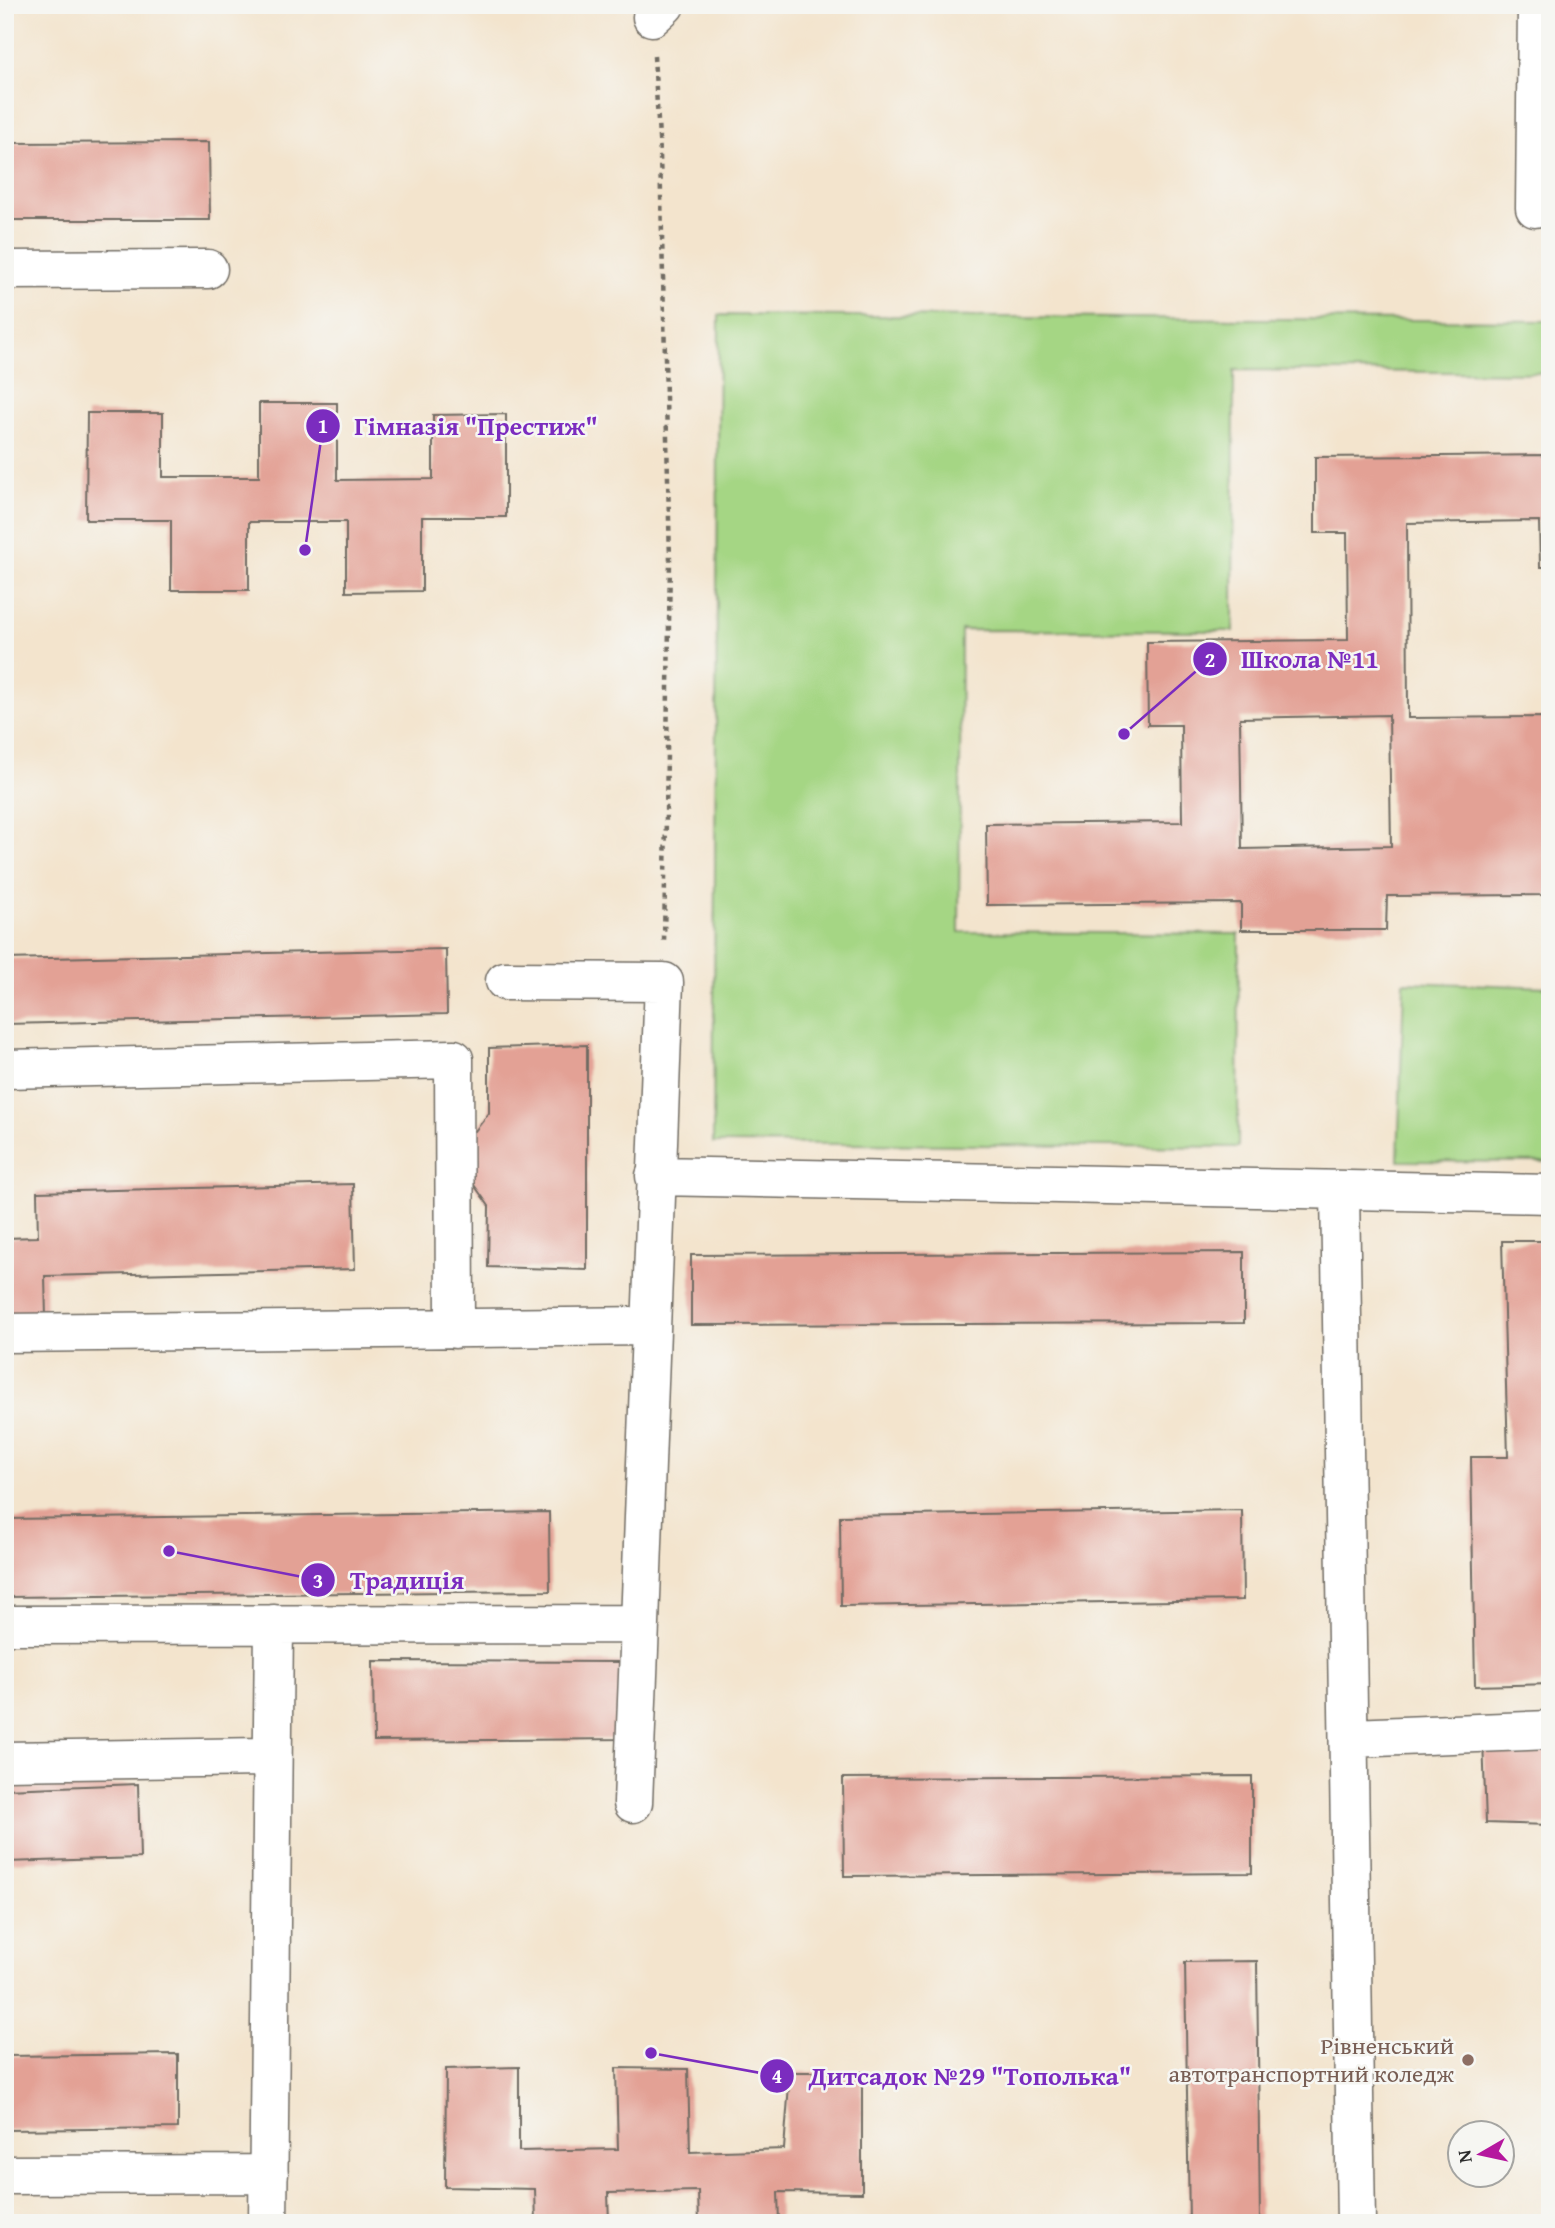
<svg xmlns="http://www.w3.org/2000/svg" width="1555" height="2228" viewBox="0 0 1555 2228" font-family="'Gentium Book Plus',serif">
  <rect width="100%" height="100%" fill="#f6f6f2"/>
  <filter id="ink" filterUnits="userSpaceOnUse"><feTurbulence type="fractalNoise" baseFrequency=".0143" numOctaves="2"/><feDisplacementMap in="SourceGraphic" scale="14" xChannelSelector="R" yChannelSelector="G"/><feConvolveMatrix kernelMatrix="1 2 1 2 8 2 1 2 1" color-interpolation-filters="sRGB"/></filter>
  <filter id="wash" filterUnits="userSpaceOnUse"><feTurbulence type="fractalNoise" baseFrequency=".00686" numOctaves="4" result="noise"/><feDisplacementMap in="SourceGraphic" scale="28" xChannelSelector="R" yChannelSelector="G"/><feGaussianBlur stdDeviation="1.57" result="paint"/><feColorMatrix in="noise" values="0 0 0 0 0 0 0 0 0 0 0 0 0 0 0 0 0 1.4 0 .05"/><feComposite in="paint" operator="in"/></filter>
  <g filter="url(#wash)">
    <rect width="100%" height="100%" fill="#f3e4cd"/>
    <path fill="#a5d684" stroke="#688058" stroke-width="2" d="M719 315 1550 321V373L1234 370 1233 631 961 630 959 932 1239 934 1238 1147 713 1143Z
      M1404 982 1550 987V1162L1398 1161Z"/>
    <g id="blocks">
      <path fill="#e3a195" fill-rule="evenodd" d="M209 142 210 220H5V143Z
        M259 403H337V480L433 479V415L506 414V517H422V591L346 592V522H249V590H171V520H86L87 413H163V477H259Z
        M1550 455V567H1540L1539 521 1407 523 1408 718 1550 717V895L1387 896 1386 930H1241V903L987 905 986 824 1182 822 1181 725H1148L1147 642 1348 640 1347 533H1315V457ZM1389 715 1391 846 1242 849 1240 718Z
        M446 949 447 1014 5 1024V959Z
        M587 1045V1270L488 1267 489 1206 474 1185H469V1131H475L489 1113V1048Z
        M353 1184 355 1269 45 1276 46 1318 5 1319V1238L38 1237 37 1192Z
        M1502 1241H1550V1684L1475 1686 1471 1457H1508Z
        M1244 1252V1323L691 1325V1255Z
        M1242 1510 1243 1600 841 1606 840 1516Z
        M549 1512 550 1591 5 1597V1519Z
        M373 1661 626 1662 628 1739 374 1741Z
        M1483 1739H1550V1825L1486 1823Z
        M1252 1776V1873L844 1876 843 1778Z
        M138 1784 140 1858 5 1862V1789Z
        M1257 1961 1260 2223H1189L1185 1962Z
        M178 2054V2128L5 2130V2056Z
        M519 2067V2151L618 2149 616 2068 688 2069 690 2152 784 2149 790 2072H862V2193L778 2192 779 2223H699L698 2191 608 2193 609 2223H536L535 2189 445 2187 446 2069Z"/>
    </g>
  </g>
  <g filter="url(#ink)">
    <use href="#blocks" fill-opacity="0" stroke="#716c64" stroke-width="2"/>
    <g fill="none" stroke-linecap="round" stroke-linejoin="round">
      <g stroke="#716c64" stroke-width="41">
        <path id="minor" d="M652 17 665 5
          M1535 208 1537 5
          M5 270 208 269
          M505 981 664 982 640 1624
          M5 1069 454 1059 455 1329
          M655 1176 1550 1194
          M1340 1190 1356 2223
          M5 1333 650 1326
          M5 1625 640 1624 633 1803
          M1351 1738 1550 1730
          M5 1761 272 1757
          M5 2175 269 2174
          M268 2223 274 1624"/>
      </g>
      <path stroke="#716c64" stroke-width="4.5" stroke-dasharray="5 5" stroke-linecap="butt" d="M654 56 660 154 670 560 664 943"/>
      <use href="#minor" stroke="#fff" stroke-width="38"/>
    </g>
  </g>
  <circle fill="#8d6e63" stroke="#f6f6f2" stroke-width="2.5" cx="1468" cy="2060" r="7"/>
  <g text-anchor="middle" stroke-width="5" stroke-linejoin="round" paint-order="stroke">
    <g font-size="24" fill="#785e54" stroke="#f6f6f2" text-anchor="end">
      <text x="1454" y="2054">Рівненський<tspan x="1454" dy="28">автотранспортний коледж</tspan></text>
    </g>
  </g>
  <path fill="none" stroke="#7b2cbf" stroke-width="2.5" d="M305 550L323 426M1124 734L1210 659M169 1551L318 1580M651 2053L777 2076"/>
  <g fill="#7b2cbf" stroke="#f6f6f2" stroke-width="2.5">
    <circle cx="305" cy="550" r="7"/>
    <circle cx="1124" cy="734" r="7"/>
    <circle cx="169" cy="1551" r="7"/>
    <circle cx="651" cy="2053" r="7"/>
    <circle cx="323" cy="426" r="18"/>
    <circle cx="1210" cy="659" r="18"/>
    <circle cx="318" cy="1580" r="18"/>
    <circle cx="777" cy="2076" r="18"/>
  </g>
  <g font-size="21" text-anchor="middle" font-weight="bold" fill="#fff">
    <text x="323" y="433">1</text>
    <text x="1210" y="667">2</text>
    <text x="318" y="1588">3</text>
    <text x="777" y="2083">4</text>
  </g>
  <g font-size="26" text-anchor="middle" font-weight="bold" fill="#7b2cbf" stroke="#f6f6f2" stroke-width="5" stroke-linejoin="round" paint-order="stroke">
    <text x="476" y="435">Гімназія "Престиж"</text>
    <text x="1310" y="668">Школа №11</text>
    <text x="407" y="1589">Традиція</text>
    <text x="970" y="2085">Дитсадок №29 "Тополька"</text>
  </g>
  <rect width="1555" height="2228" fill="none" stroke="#f6f6f2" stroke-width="28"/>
  <g transform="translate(1481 2154) rotate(261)"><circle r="33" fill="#f6f6f2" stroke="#a5a5a2" stroke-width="2"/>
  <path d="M0-5L12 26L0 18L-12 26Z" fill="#b5179e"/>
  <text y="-10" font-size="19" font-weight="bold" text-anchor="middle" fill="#2b2b2b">N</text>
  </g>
</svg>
